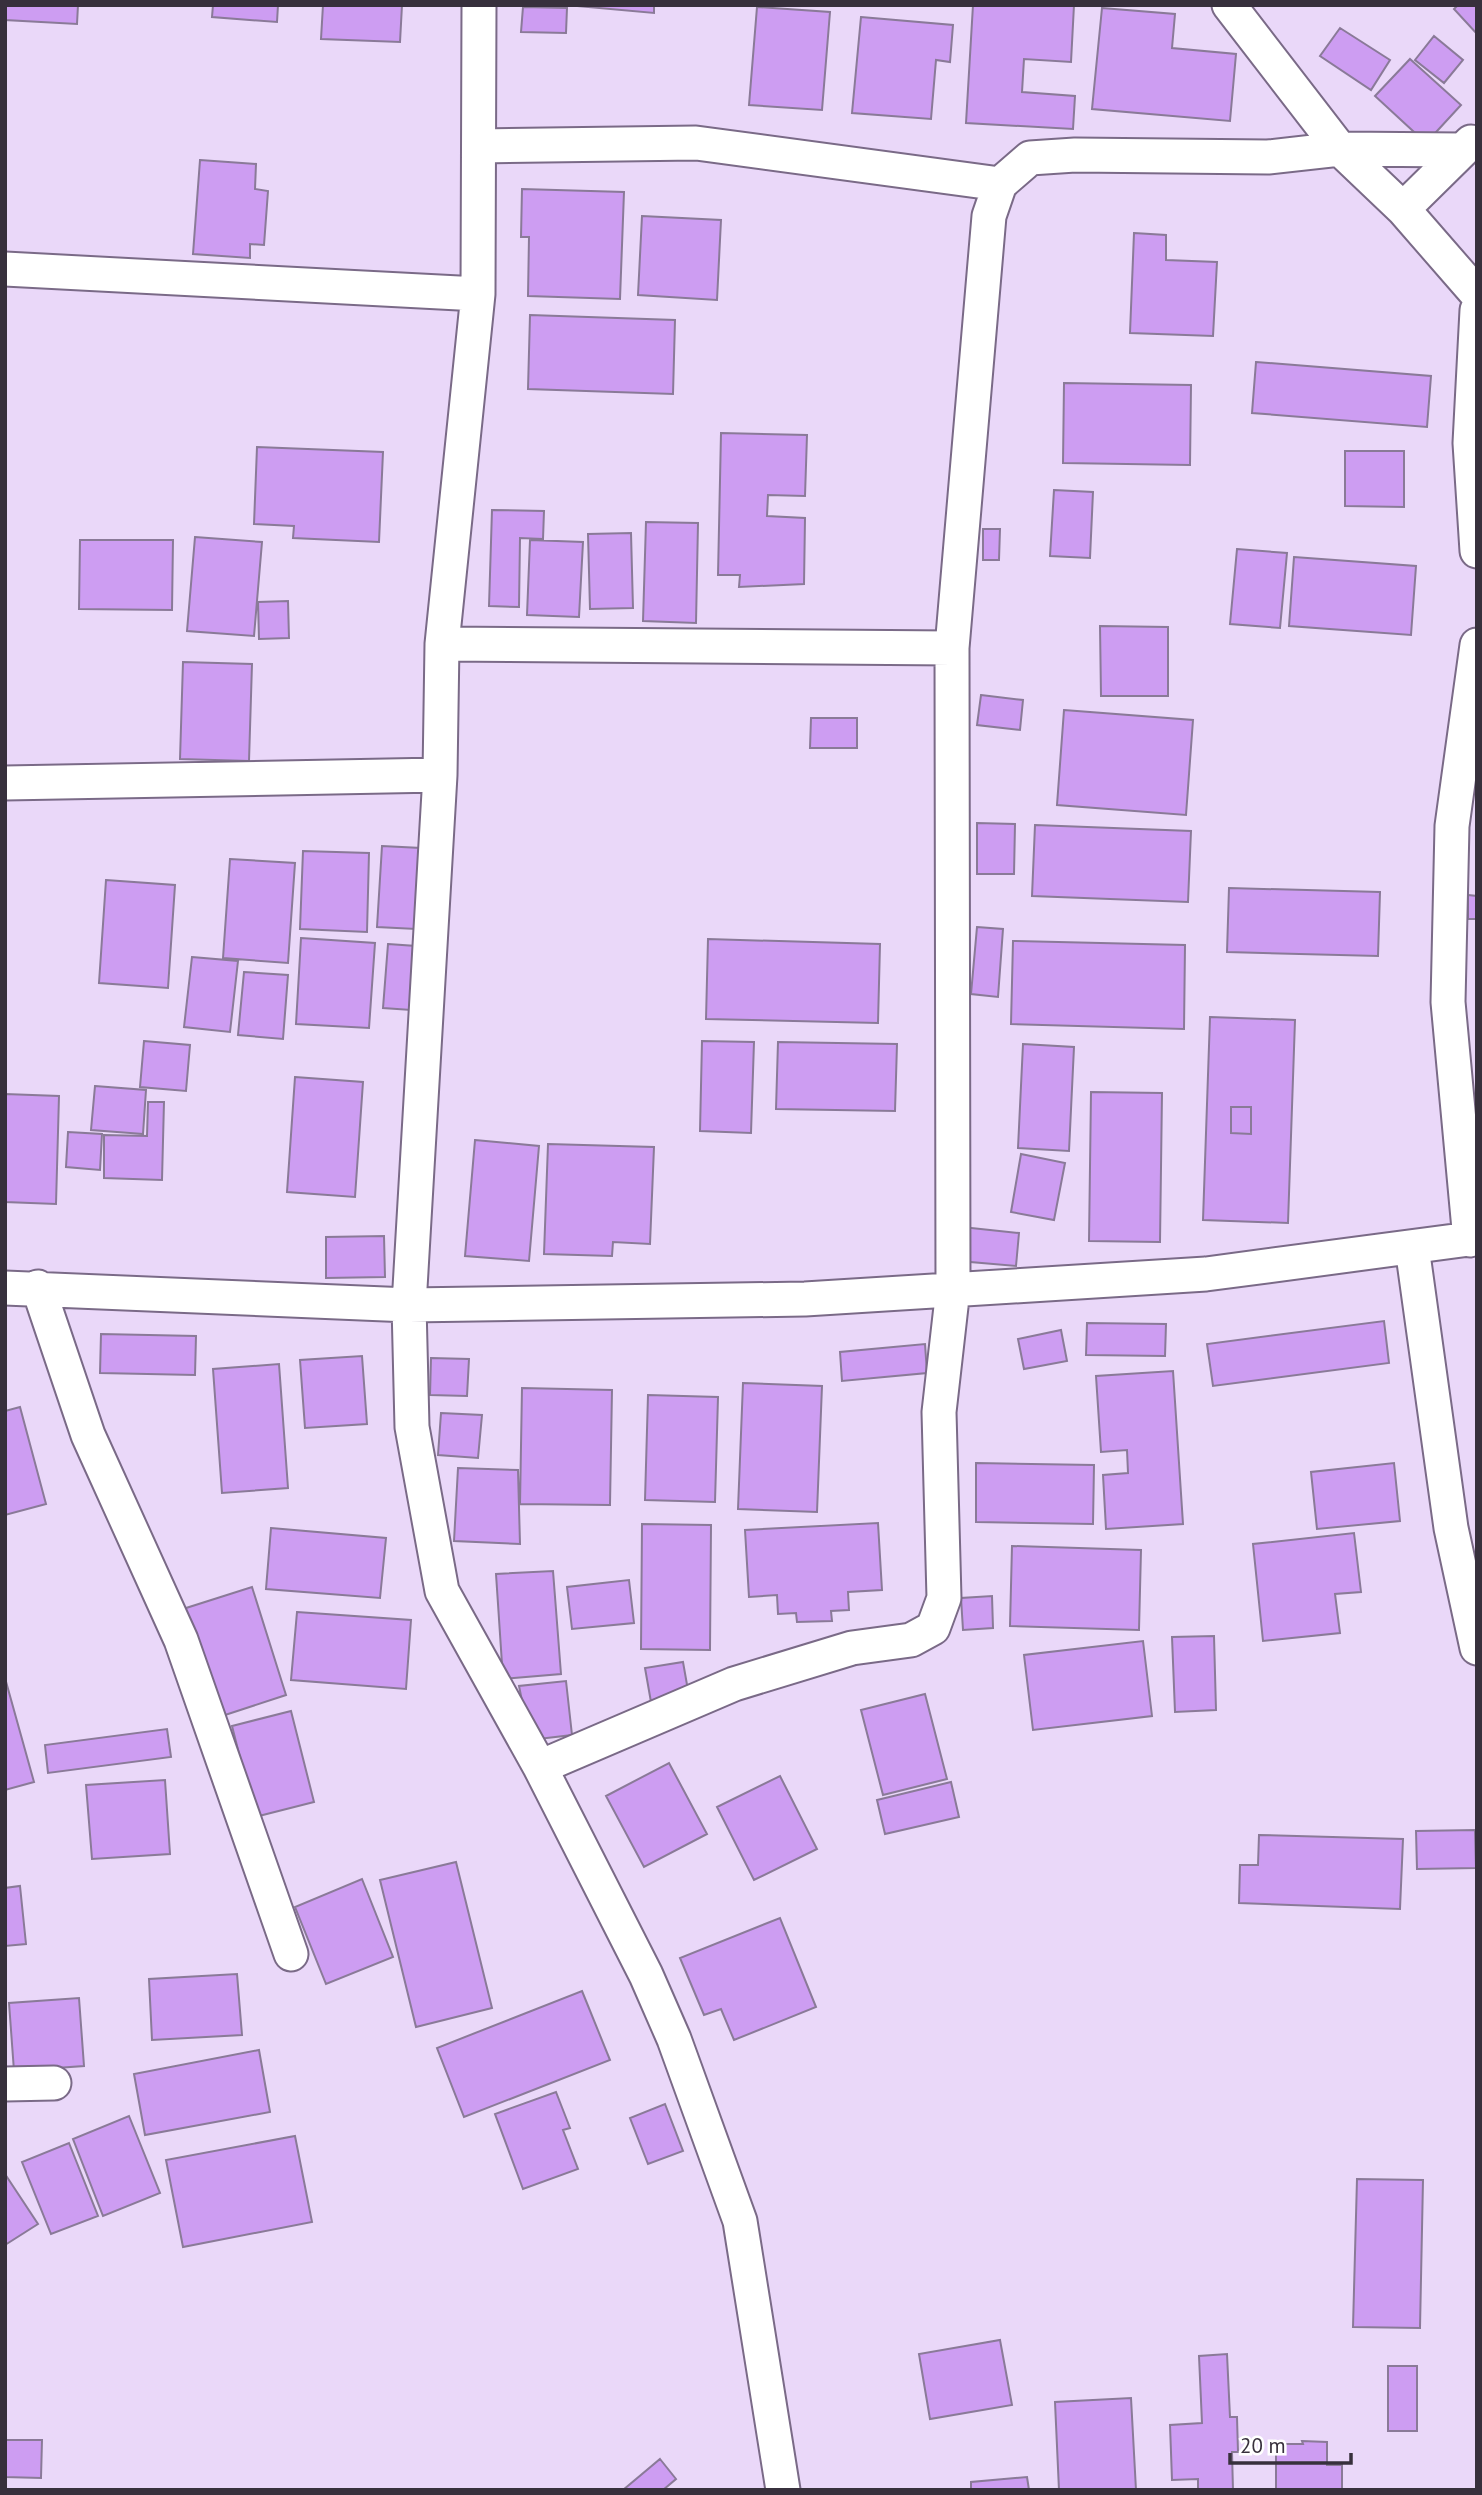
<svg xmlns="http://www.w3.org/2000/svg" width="1482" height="2495" viewBox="0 0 1482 2495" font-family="'PT Sans',sans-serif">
  <rect width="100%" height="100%" fill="#ead8f9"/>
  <path fill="#cd9df2" stroke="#8a7a98" stroke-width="2" fill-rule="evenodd" d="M5 5H78L77 24 5 20Z
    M213 5H278L277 22 212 17Z
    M323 5H402L400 42 321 39Z
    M566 5H654V13Z
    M973 5H1074L1071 62 1024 59 1022 92 1075 96 1073 129 966 123Z
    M1458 5H1477V34L1454 9Z
    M523 7 567 8 566 33 521 32Z
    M757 7 830 12 822 110 749 105Z
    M1102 8 1175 14 1172 48 1236 54 1230 121 1092 109Z
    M861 17 953 25 950 62 936 60 931 119 852 113Z
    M1340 28 1390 60 1371 90 1320 56Z
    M1434 36 1463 60 1444 83 1415 60Z
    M1410 59 1461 105 1426 143 1375 96Z
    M200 160 256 164 255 189 268 191 264 245 250 244V258L193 254Z
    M522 189 624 192 620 299 528 296 529 237H521Z
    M642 216 721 220 717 300 638 295Z
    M1134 233 1166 235V260L1217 262 1213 336 1130 333Z
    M530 315 675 320 673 394 528 389Z
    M1256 362 1431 376 1427 427 1252 413Z
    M1064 383 1191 385 1190 465 1063 463Z
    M721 433 807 435 805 496 768 495 767 516 805 518 804 584 739 587 740 575H718Z
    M257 447 383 452 379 542 293 538 294 526 254 524Z
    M1345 451H1404V507L1345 506Z
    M1054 490 1093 492 1090 558 1050 556Z
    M492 510 544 511 543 539 520 538 519 607 489 606Z
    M646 522 698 523 696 623 643 621Z
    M983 529H1000L999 560H983Z
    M631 533 633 608 590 609 588 534Z
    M195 537 262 542 254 636 187 631Z
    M80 540H173L172 610 79 609Z
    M530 540 583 542 579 617 527 615Z
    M1237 549 1287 553 1280 628 1230 624Z
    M1294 557 1416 566 1411 635 1289 626Z
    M288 601 289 638 259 639 258 602Z
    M1100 626 1168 627V696H1101Z
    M183 662 252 664 249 761 180 759Z
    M981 695 1023 700 1020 730 977 725Z
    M1064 710 1193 720 1186 815 1057 805Z
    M811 718H857V748H810Z
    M977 823 1015 824 1014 874H977Z
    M1035 825 1191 831 1188 902 1032 896Z
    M382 846 421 848 416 929 377 927Z
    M303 851 369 853 367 932 300 929Z
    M230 859 295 863 288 963 223 958Z
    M106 880 175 885 168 988 99 983Z
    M1229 888 1380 892 1378 956 1227 952Z
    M1468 895 1477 896V919H1468Z
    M977 927 1003 929 998 997 971 994Z
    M301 938 375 943 369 1028 296 1024Z
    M708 939 880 944 878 1023 706 1019Z
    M1013 941 1185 945 1184 1029 1011 1024Z
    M388 944 416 946 411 1010 383 1008Z
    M192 957 238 961 230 1032 184 1027Z
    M244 972 288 975 283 1039 238 1035Z
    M1210 1017 1295 1020 1288 1223 1203 1220ZM1231 1107H1251V1134L1231 1133Z
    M144 1041 190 1045 186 1091 140 1087Z
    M702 1041 754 1042 751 1133 700 1131Z
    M778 1042 897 1044 895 1111 776 1109Z
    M1023 1044 1074 1047 1069 1151 1018 1148Z
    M295 1077 363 1082 355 1197 287 1192Z
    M95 1086 146 1090 143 1134 91 1130Z
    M1091 1092 1162 1093 1160 1242 1089 1241Z
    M5 1094 59 1096 56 1204 5 1202Z
    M148 1102H164L162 1180 104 1178V1135L147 1136Z
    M1231 1107H1251V1134L1231 1133Z
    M68 1132 102 1134 100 1170 66 1167Z
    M475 1140 539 1146 529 1261 465 1256Z
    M548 1144 654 1147 650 1244 613 1242 612 1256 544 1254Z
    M1021 1154 1065 1163 1054 1220 1011 1212Z
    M962 1227 1019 1233 1016 1266 959 1261Z
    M384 1236 385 1277 326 1278V1237Z
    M1384 1321 1389 1363 1213 1386 1207 1344Z
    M1087 1323 1166 1324 1165 1356 1086 1355Z
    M1061 1330 1067 1361 1024 1369 1018 1339Z
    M101 1334 196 1336 195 1375 100 1373Z
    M925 1344 927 1373 842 1381 840 1352Z
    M362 1356 367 1424 305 1428 300 1360Z
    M431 1358 469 1359 467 1396 430 1395Z
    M279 1364 288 1488 222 1493 213 1369Z
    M1173 1371 1183 1524 1106 1529 1103 1475 1128 1473 1127 1450 1101 1452 1096 1376Z
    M743 1383 822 1386 817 1512 738 1509Z
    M522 1388 612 1390 610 1505 520 1504Z
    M648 1395 718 1397 715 1502 645 1500Z
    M20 1407 46 1504 5 1515V1411Z
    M441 1413 482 1415 478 1458 438 1455Z
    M976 1463 1094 1465 1093 1524 976 1522Z
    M1394 1463 1400 1521 1317 1529 1311 1472Z
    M458 1468 518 1470 520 1544 454 1541Z
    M878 1523 882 1590 848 1592 849 1610 831 1611 832 1621 797 1622 796 1613 778 1614 777 1595 749 1597 745 1530Z
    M642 1524 711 1525 710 1650 641 1649Z
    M271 1528 386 1538 380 1598 266 1589Z
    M1354 1533 1361 1592 1335 1594 1340 1633 1263 1641 1253 1544Z
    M1012 1546 1141 1550 1139 1630 1010 1626Z
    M553 1571 561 1674 503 1679 496 1574Z
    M629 1580 634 1623 572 1629 567 1587Z
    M252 1587 286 1695 219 1717 183 1609Z
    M992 1596 993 1628 963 1630 961 1598Z
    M297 1612 411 1620 406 1689 291 1680Z
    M1214 1636 1216 1710 1175 1712 1172 1637Z
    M1143 1641 1152 1716 1033 1730 1024 1655Z
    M683 1662 689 1696 651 1702 645 1668Z
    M5 1678 34 1782 5 1790Z
    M566 1681 572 1735 530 1740 519 1686Z
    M925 1694 947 1779 883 1795 861 1710Z
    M291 1711 314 1802 255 1817 232 1726Z
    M167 1729 171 1757 48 1773 45 1745Z
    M669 1763 707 1834 644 1867 606 1796Z
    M780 1776 817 1849 754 1880 717 1807Z
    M165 1780 170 1854 92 1859 86 1785Z
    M951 1782 959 1817 885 1834 877 1800Z
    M1475 1830 1476 1868 1417 1869 1416 1831Z
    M1259 1835 1403 1839 1400 1909 1239 1903 1240 1865H1258Z
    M456 1862 492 2008 416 2027 380 1880Z
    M362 1879 393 1957 326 1984 295 1907Z
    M20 1886 26 1944 5 1946V1888Z
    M780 1918 816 2007 734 2040 721 2009 704 2015 680 1958Z
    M237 1974 242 2035 152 2040 149 1979Z
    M582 1991 610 2060 464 2117 437 2048Z
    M79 1998 84 2066 14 2071 9 2003Z
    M259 2050 270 2112 145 2135 134 2074Z
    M556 2092 570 2128 563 2130 578 2169 523 2189 495 2114Z
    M665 2104 683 2151 648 2164 630 2118Z
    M129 2116 160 2193 103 2216 73 2139Z
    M295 2136 312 2222 183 2247 166 2160Z
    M69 2143 98 2216 51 2234 22 2162Z
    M5 2174 38 2224 5 2245Z
    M1357 2179 1423 2180 1420 2328 1353 2327Z
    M1000 2340 1012 2405 930 2419 919 2354Z
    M1227 2354 1230 2417H1237L1238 2452H1232L1233 2490H1198V2479L1172 2480 1170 2425 1202 2423 1199 2356Z
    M1388 2366H1417V2431H1388Z
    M1131 2398 1136 2490H1059L1055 2402Z
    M5 2440H42L41 2478 5 2477Z
    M1302 2441 1327 2442V2465H1342V2490H1276V2444H1303Z
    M660 2459 676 2479 663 2490H623Z
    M1027 2477 1029 2490H971V2482Z"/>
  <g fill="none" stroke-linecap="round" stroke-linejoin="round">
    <g stroke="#7a6a87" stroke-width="37">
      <path id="minor" d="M479 5 478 294 442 644 440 775 409 1305 412 1427 442 1591 540 1767 646 1975 674 2039 740 2221 783 2490
        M1229 5 1340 149 1403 209 1477 294
        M479 146 696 143 1000 184
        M1403 209 1471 142
        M5 269 478 294
        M1477 310 1470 443 1477 551
        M442 644 952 648
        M5 783 440 775
        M1470 1240 1448 1002 1452 826 1477 645
        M1412 1247 1451 1528 1477 1648
        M38 1287 88 1435 181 1640 291 1954
        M5 1288 409 1305 805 1299 1206 1274 1477 1238
        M540 1767 734 1684 852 1648 911 1640 933 1628 944 1598 939 1412 953 1289 952 648 989 216 1000 184 1030 158 1075 155 1268 157 1340 149 1462 150
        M5 2084 54 2083"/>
    </g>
    <use href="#minor" stroke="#fff" stroke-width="33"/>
  </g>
  <rect width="1482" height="2495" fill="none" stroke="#37303c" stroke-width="14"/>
  <path d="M1230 2453v10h121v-10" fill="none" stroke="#37303c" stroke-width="3.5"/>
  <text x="1240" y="2453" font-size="21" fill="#37303c" stroke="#ffffff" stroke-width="5" paint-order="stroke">20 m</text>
</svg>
